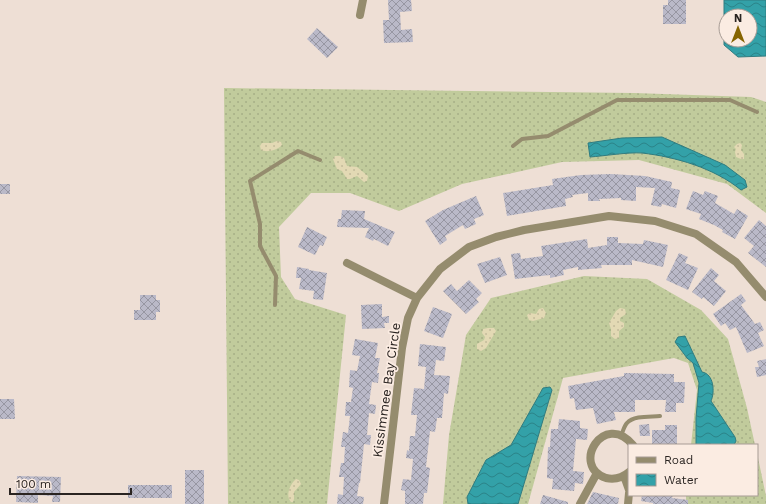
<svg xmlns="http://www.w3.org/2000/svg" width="766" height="504" viewBox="0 0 766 504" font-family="'Work Sans',sans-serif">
  <defs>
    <pattern id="grass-dots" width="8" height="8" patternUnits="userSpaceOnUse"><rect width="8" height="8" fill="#c1cb9c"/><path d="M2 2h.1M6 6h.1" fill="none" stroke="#a6ae86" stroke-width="1.8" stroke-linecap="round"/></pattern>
    <pattern id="sand-dots" width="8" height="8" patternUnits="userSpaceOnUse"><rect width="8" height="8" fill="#e3d9b4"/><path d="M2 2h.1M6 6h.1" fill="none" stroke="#c3ba9a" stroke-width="1.8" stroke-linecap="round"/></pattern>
    <pattern id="water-waves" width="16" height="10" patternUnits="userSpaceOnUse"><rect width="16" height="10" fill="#33a1a8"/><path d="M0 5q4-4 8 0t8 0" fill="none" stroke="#2b8388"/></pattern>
    <pattern id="building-cross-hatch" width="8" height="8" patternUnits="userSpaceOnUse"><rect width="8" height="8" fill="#bab9c8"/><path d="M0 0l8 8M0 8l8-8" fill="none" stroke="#9796a2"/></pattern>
  </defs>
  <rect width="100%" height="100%" fill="#eedfd5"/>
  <path fill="url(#grass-dots)" d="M224 88 634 93 751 97 766 102V213L727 184 639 160 562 162 462 184 399 211 350 193H311L279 227 281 277 295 299 346 315 327 504H228Z
    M584 276 647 279 701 310 728 339 747 408 755 445H691L697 390 688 363 674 358 563 378 528 504H443L449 435 466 335 491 298Z
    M757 453 766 496V504H686V495H757Z"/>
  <path fill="url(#sand-dots)" d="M277 141 281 142 282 145C278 150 266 153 261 150L260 146 262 143H272Z
    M740 143 742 145 741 150 744 154V159H741L736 157 735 152 736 149 734 147 737 144Z
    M335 156H340L344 158 347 166 357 167 368 176 367 181 364 182 357 176 350 179H347L342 171 337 169 333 159Z
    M543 308 546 313 544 318 533 321 529 320 527 315 530 313 536 314 539 309Z
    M620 308 625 309 626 314 620 318V321L624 323V327L619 331V338L615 339 611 336V329L609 323 616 311Z
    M488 328H494L496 331 486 348 481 351 477 349V344L484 340 485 337 482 333 483 329Z
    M296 479 299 480 301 484 294 492V499L293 502H291C285 496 290 484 296 479Z"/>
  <path fill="url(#water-waves)" stroke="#307c80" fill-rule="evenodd" d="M724 0H766V56L738 57 724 45ZM726 16H750V40H726Z
    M662 137 725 165 745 180 747 187 741 190C714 168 676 157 642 153 628 152 604 156 590 157L588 143 622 138Z
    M685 336 702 372C714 374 715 392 711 401L735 437 736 441 734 445H696V418L699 383 693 363 687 358 675 342 678 337Z
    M550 387 552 390 518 504H468L467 497 486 460 511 445 543 388Z"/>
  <path fill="url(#building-cross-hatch)" d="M388 0H411L412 11 400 12 401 30 412 29 413 42 384 43 383 20H389Z
    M668 0H686V24H663V5H668Z
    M317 28 338 47 327 58 307 39Z
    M611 174 645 176 672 182 671 188 680 190 676 208 662 204 661 207 651 205 655 188 636 187V201L621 200V198L599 199 600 201H588V193L572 195 573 197 565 199 566 206 507 216 503 193 553 185 552 179 581 175Z
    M0 184H10V194H0Z
    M693 191 703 195 705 191 718 196 715 203 734 214 737 209 748 216 735 239 722 232 723 230 714 225 699 219 701 214 686 209Z
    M476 196 484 215 474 219 476 224 465 229 463 225 445 236 447 240 440 245 425 221 443 210Z
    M342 210 365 211 364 219 395 232 388 246 374 239 373 241 365 237 369 228 337 227 338 219H341Z
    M759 220 766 226V267L748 253 754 246 744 238Z
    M307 227 327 237 323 246 320 245 315 255 298 247Z
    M607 237H618V243L643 244 644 240 668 245 663 267 632 260V265H601L602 268 578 270V267L563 270 564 275 550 278V275L515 279 511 254 520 253 521 259 543 256 541 246 587 239 588 248 607 245Z
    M679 253 688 257 685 263 698 268 688 290 666 280Z
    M500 257 507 275 485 283 477 264Z
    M297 267 309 269V270L327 273 323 300 313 299 314 291 299 289 301 278H296Z
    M711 268 719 275 714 281 726 291 714 306 703 297 702 299 692 292Z
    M469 280 482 293 476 299 479 302 466 314 443 291 451 284 457 291Z
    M741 294 746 301 741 305 755 324 760 322 764 330 758 333 764 346 747 353 736 327 730 330 725 323 721 326 713 314Z
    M140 295H156V300H160V312H156V320H134V310H140Z
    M382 304V317L389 316V323H384L385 328 362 329 361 305Z
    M433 307 452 314 443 338 424 331Z
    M355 339 378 343 375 358H380L377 373H379L378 383 372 382 369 404 376 405 375 414 369 413 367 435H371L370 445 364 444 360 483H359L357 496 364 497 363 504H337L338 494 343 495 344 477H339L341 463H344L345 447H341L343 432 348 433 350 416H345L346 402H351L353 388 349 387 350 370 357 371 360 356 352 355Z
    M420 344 446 347 444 361 436 360 434 375 450 376 448 394 444 393 442 418H437L435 432 430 431 426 467 430 468 427 493H424L423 504H405V491L401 490 403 479 411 480 413 459 406 458 407 450 409 451 410 436H415L417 415H411L414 388 424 389 426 367 418 366Z
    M766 359V375L757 377 755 367H759L757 361Z
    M624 373 674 374V382H685L684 403H676V412H665L666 400H635V412H614L616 420 597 424 593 408 576 410 574 398 570 399 568 386 624 376Z
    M0 399H14L15 419H0Z
    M559 419 580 421V428L588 429 587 440 576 439 573 471 584 472 583 484 575 483 574 491 552 489 553 479 547 478 548 447H550L551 429H558Z
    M649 424 650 436H640L639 425Z
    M665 425H677V445H652V430H665Z
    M185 470H204V504H185Z
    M17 476 61 477 60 502H52L53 496 38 495V503L16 502Z
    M128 485H172V498H128Z
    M593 492 619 498 618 504H587Z
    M543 495 568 502V504H540Z
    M642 495H673L672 498 688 500V504H653V503L641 501Z"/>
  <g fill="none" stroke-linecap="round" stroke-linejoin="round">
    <path stroke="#958c6e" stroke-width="4" d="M513 146 522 139 548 136 617 100H730L757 112
      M275 305 276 276 260 246V224L250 181 298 151 320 160
      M621 435C623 432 624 426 627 423 634 415 651 417 660 416"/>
    <path stroke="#958c6e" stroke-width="8" d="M360 15 363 0
      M347 263 417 298
      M629 472C622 478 615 480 606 478 570 466 604 410 633 445
      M624 476 629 490
      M384 504 402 348 408 318 417 298 440 269 469 247 496 237 524 230 609 216 655 221 696 234 736 262 766 297
      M580 504 597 473
      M628 504 629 493"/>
  </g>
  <g text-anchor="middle" stroke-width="3.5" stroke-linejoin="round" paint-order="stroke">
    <g font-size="13" fill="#2a2421" stroke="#fbece2">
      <text transform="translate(386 390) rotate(-82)" y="5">Kissimmee Bay Circle</text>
    </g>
  </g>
  <rect x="628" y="444" width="130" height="52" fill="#fbece2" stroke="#a79c95"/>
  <rect x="636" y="457" width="20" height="6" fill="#958c6e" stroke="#a79c95"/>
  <text x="664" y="464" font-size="12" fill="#2a2421">Road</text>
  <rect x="636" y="474" width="20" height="12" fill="url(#water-waves)" stroke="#a79c95"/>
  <text x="664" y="484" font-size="12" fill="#2a2421">Water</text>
  <g transform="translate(738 28)"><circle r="19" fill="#fbece2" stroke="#a79c95"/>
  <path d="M0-3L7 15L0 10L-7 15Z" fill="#866400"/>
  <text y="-6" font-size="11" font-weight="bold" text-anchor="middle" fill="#2a2421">N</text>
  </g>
  <path d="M10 488v6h121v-6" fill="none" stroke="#2a2421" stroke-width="2"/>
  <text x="16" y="488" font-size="12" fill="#2a2421" stroke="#fbece2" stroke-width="3" paint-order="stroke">100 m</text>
</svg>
